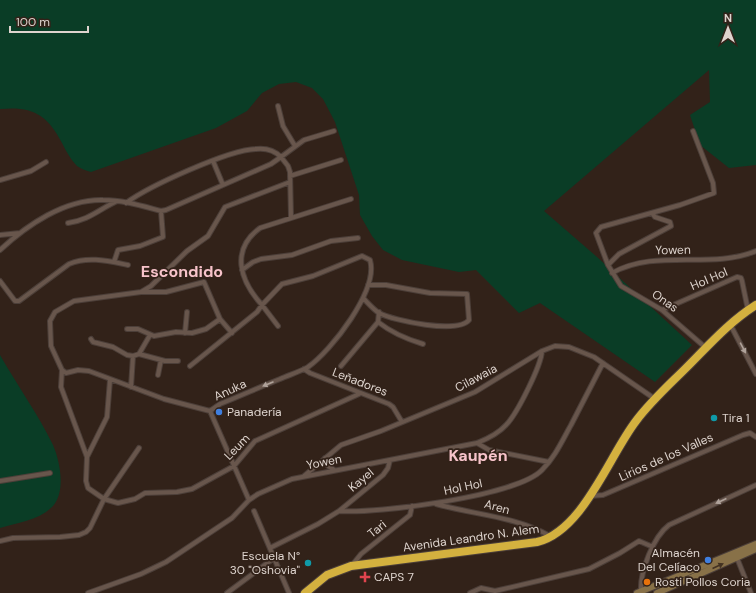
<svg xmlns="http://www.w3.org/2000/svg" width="756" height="593" viewBox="0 0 756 593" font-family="'DM Sans',sans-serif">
  <rect width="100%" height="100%" fill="#322219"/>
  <path fill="#0a3d26" d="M0 0H756V165L729 168 700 145 690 115 710 102 709 70 544 211 597 257 692 345 655 382 540 303 519 313 476 270 459 272 402 260 383 250 372 236 360 215 359 195 335 122 323 99 312 88 296 82 279 84 262 93 247 111 216 128 91 172C87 171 81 169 77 166 71 160 66 151 62 143 47 114 32 106 0 109Z
    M0 355C17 385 38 414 53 445 60 461 66 491 53 506 40 520 17 523 0 528Z"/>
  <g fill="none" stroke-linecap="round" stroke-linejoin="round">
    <g stroke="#4c3f39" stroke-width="6">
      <path id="street" d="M278 106 283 126 295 146
        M693 131 713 183 714 193 680 205 601 227 596 233 608 265 621 286 662 310 706 348
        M213 161 223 185
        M290 176 341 160
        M0 180 31 171 46 162
        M126 203C149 186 228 150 256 149 265 148 274 150 281 157L304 140 334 131
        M68 223C89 220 98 210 117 201
        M0 235 20 233
        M0 250C27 225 65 199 103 200 123 200 142 206 161 211L166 210 271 164 281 157 288 166 290 172 291 217
        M114 262 118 250 140 246 163 237 161 211
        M608 265 619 254 671 226 670 222 655 217 652 213
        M242 270 253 262 261 259 292 255 331 241 358 238
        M612 273C657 248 710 270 756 251
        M0 281 15 301H19L69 264C88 256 108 261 128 265
        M363 298C368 303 373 309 379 313 394 321 458 334 469 320L467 294 430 293 386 285H368
        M662 310 737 277 741 278 742 281 748 310
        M379 312 378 322C392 333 406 339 423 344
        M220 319 232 333
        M730 324 756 374
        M127 329H138L154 336 176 332 192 333 206 329 220 319 204 282 166 292H142
        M185 333 187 312
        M91 339 93 342 113 347 127 355 133 356 139 354 165 361H178
        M139 354 150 335
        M190 366 257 312 262 305 278 326
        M341 366 378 322
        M304 369 310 373 389 404 393 407 402 422
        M62 370 66 373 78 370 89 371 164 399 210 411 220 404C240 396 260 387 280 379 289 375 299 372 308 367 331 351 379 290 370 260L362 256 313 276 282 284 262 305C240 281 230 250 260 228L351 199
        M158 375 161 360
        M110 380 107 417 87 457 86 481 88 488 104 499 118 503 135 499 145 493 177 492 192 489 234 466 255 441 359 394
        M131 387 133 356
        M210 411 249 500
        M477 443 489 450 549 462
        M87 457 61 387 62 370 51 346 50 321 55 312 74 301 141 292 151 286 187 251 208 236 225 207 290 182
        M325 458 327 465 334 470
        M304 476 341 445 381 431 475 392 542 351 555 346 569 347 594 357 655 399
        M0 481 50 473
        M590 496 603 495 743 435 750 433 756 437
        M436 504C475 515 515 516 550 536
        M254 511 289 593
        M339 511C377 514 517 496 542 470 555 457 562 441 571 425 582 404 592 384 603 363
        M0 541 13 538 60 537 79 535 86 532 90 528 104 499 139 448
        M270 548 318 524 339 511 383 475 388 468 390 460
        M737 558 751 593
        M353 564 361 554 410 515 412 506
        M641 591C640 572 653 537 669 525L756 485
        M88 593 141 574 166 562 232 518 249 500 258 494 292 479 477 443C487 439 498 434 506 425 517 414 541 366 542 351
        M227 593 274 558
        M470 593 481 588 495 591 589 569 620 553 639 541 653 547"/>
    </g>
    <g stroke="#4c3f39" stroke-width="8">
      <path id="secondary" d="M637 593 756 544
        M657 593 756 549"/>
    </g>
    <g stroke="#4c3f39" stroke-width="10">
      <path id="highway" d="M305 593 327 575 351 566 537 542C583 531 609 456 636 421 651 401 669 385 686 368 709 345 729 322 756 305"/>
    </g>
    <use href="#street" stroke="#68564c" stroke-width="4"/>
    <use href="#secondary" stroke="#887148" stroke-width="6"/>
    <use href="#highway" stroke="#d4b13f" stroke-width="8"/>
  </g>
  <defs><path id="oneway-solid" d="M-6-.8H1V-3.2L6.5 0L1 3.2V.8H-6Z"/></defs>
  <g fill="#afa29a">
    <use href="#oneway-solid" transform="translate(743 348) rotate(62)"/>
    <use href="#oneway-solid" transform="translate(268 384) rotate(157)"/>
    <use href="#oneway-solid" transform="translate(721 501) rotate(155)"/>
  </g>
  <use fill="#433222" href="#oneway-solid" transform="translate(718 566) rotate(-24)"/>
  <g fill="#3f7fe0" stroke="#322219" stroke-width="1.5">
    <circle cx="219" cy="412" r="4"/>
    <circle cx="708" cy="560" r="4"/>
  </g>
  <g fill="#0f9aa8" stroke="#322219" stroke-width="1.5">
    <circle cx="714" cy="418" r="4"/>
    <circle cx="308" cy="563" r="4"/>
  </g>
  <path fill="#e0444e" stroke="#322219" stroke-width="1.5" d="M363 571h4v4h4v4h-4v4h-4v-4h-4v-4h4z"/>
  <circle fill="#e8710a" stroke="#322219" stroke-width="1.5" cx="647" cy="582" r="4"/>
  <g text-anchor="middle" stroke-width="3.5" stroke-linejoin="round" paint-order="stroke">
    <g font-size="12" fill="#ded4ce" stroke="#322219">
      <text transform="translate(673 250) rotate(-1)" y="4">Yowen</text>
      <text transform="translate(709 279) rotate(-23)" y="4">Hol Hol</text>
      <text transform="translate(665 301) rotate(35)" y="4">Onas</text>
      <text transform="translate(476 378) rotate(-28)" y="4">Cilawaia</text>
      <text transform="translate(360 382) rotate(21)" y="4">Leñadores</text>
      <text transform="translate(230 390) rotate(-25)" y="4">Anuka</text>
      <text transform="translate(237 447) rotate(-46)" y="4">Leum</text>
      <text transform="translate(666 457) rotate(-24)" y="4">Lirios de los Valles</text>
      <text transform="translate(324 462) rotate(-11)" y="4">Yowen</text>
      <text transform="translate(361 480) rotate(-40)" y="4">Kayel</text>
      <text transform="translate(463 487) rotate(-12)" y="4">Hol Hol</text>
      <text transform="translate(497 507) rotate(15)" y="4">Aren</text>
      <text transform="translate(377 529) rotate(-39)" y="4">Tari</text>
      <text transform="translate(471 538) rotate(-8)" y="4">Avenida Leandro N. Alem</text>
    </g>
    <g font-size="12" fill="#ded4ce" stroke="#322219" text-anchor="start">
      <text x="227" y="416">Panadería</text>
      <text x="722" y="422">Tira 1</text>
      <text x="700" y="557" text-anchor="end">Almacén<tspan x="700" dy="14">Del Celíaco</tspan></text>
      <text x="300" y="560" text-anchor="end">Escuela N°<tspan x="300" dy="14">30 "Oshovia"</tspan></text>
      <text x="374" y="581">CAPS 7</text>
      <text x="655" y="586">Rosti Pollos Coria</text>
    </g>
    <g font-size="16" font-weight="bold" fill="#f7c3ca" stroke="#322219">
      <text x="182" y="277">Escondido</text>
      <text x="478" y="461">Kaupén</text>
    </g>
  </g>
  <g transform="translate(728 28)" stroke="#322219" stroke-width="3" paint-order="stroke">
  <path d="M0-3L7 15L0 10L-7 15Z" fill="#ded4ce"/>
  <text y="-6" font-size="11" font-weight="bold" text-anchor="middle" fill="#ded4ce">N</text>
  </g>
  <path d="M10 26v6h78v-6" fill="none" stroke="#ded4ce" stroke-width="2"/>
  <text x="16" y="26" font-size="12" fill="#ded4ce" stroke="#322219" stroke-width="3" paint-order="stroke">100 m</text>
</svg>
